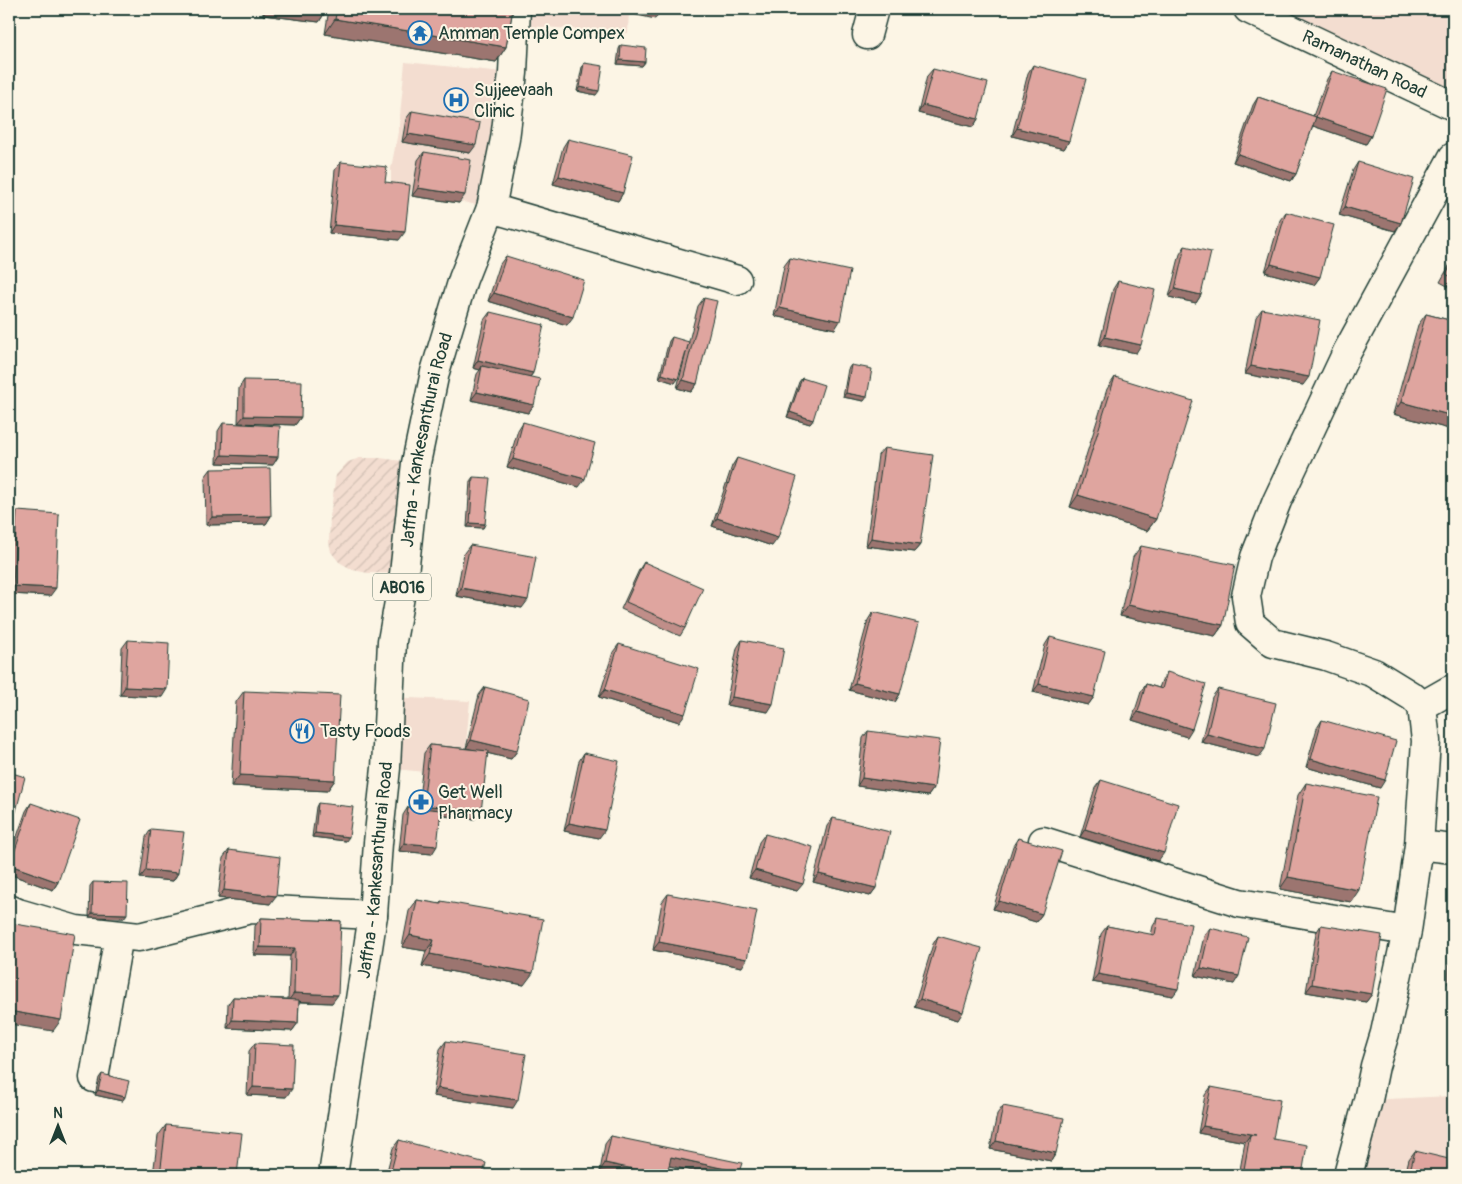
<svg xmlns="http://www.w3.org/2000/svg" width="1462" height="1184" viewBox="0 0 1462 1184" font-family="Pangolin,sans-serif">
  <defs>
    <pattern id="industrial-furrows" width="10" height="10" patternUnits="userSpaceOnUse" patternTransform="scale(1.25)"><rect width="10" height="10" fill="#f3ddd0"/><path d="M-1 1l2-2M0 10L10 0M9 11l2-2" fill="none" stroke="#d0bfb3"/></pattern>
  </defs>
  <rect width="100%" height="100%" fill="#fcf5e5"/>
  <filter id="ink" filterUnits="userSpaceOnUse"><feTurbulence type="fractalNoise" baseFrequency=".02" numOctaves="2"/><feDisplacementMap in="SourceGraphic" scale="10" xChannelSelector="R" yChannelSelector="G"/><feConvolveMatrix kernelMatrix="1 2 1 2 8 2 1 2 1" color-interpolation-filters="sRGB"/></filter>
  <g filter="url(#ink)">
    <path fill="#f3ddd0" d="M516 9H629L628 33 515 25Z
      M1248 9H1453V106Z
      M405 62 513 73 491 208 416 192 391 183V168L399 127Z
      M390 697 470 701 463 776 386 768Z
      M1450 1096H1453V1175H1348L1368 1100Z"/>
    <path fill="url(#industrial-furrows)" d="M360 458H380L416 463 404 574 368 573 353 570 339 562 331 552 329 542 330 516 336 475 348 462Z"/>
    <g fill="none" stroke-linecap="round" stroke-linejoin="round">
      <g stroke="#1f3d34" stroke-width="31">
        <path id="minor" d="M867 35 874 9
          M491 208 737 280
          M1422 706 1450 690 1453 689
          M1043 841 1239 903 1407 931
          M1419 845 1453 849
          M9 909 18 913 76 930 139 937 251 909 373 915
          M94 1078 119 935
          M1348 1175 1368 1100 1375 1066 1385 1033 1407 931 1419 845 1426 741 1422 706 1413 697 1374 673 1326 656 1273 643 1250 623 1246 596 1255 557 1277 501 1347 352 1453 157"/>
      </g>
      <g stroke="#1f3d34" stroke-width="31">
        <g id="major">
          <path id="s1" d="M1248 9 1453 106"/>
          <path id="s2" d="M333 1175 373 915 378 843 386 768 392 641 404 574 416 463 435 372 463 279 491 208 505 139 513 73 516 9"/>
        </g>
      </g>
      <use href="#minor" stroke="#fcf5e5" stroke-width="28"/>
      <use href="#major" stroke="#fcf5e5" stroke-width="28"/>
    </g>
    <path fill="#c08e89" stroke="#1f3d34" d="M263 9H325L324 14 319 22 263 15Z
      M329 9H513L506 47 496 62 325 34Z
      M621 45 645 62 642 66 617 64 619 49Z
      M584 63 596 95 577 91 582 67Z
      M1033 65 1069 141 1064 149 1012 136 1028 73Z
      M933 69 978 119 973 127 918 113 927 76Z
      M1332 71 1371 136 1366 144 1313 126 1296 174 1291 181 1233 162 1253 105 1258 97 1313 116 1327 79Z
      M412 111 470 153 402 142 406 119Z
      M568 139 623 193 618 201 553 184 563 147Z
      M424 152 459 203 412 196 418 160Z
      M341 162 399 240 329 233 335 170Z
      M1358 162 1401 223 1395 231 1339 215 1353 170Z
      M1286 212 1320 277 1314 285 1265 272 1280 220Z
      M1185 246 1201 295 1196 303 1169 297 1180 254Z
      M506 256 567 325 488 301 500 264Z
      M790 258 835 329 774 316 784 266Z
      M1453 259V289L1440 282Z
      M1118 281 1136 353 1099 345 1113 289Z
      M704 298 697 384 691 392 677 388 698 306Z
      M1262 309 1303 385 1245 374 1256 317Z
      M490 312 533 373 530 377 534 405 528 413 471 400 477 374 480 370 473 368 484 320Z
      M1426 314 1453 321V430L1393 414 1418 325Z
      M672 337 675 383 659 378 669 341Z
      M851 365 864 401 843 397 848 369Z
      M1115 377 1156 519 1147 531 1070 507 1107 389Z
      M802 378 813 420 810 424 787 417 799 382Z
      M244 380 301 417 295 425 238 423 239 388Z
      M523 422 579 487 507 467 518 430Z
      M223 423 273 465 217 463 218 431Z
      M884 448 920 545 914 552 866 546 878 455Z
      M737 458 772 546 712 526 732 466Z
      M211 469 271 516 266 524 206 525 205 477Z
      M473 477 485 524 483 528 467 527 470 481Z
      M17 511 50 596 9 594V573L11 519Z
      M470 545 522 608 456 596 464 553Z
      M1141 546 1223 625 1215 636 1120 616 1133 557Z
      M644 562 685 628 680 636 621 609 639 570Z
      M873 612 900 694 895 702 849 690 868 620Z
      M1050 637 1094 697 1088 705 1033 692 1045 645Z
      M128 640 162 697 120 695 122 648Z
      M742 640 768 712 726 705 737 648Z
      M619 644 679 722 599 697 613 652Z
      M1167 672 1187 737 1132 720 1141 692 1146 684 1159 688 1162 680Z
      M485 687 517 751 511 759 487 753 475 819 441 816 432 854 399 851 403 815 408 807 418 808 424 753 430 745 470 749 466 748 479 695Z
      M1218 689 1259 757 1201 742 1212 697Z
      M244 691 335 780 327 791 231 786 236 702Z
      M1322 720 1380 788 1306 767 1317 728Z
      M868 731 934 788 928 796 857 786 863 738Z
      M584 753 599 838 564 831 579 761Z
      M1101 780 1158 861 1080 837 1095 788Z
      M1306 783 1351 902 1280 889 1298 795Z
      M31 803 58 882 53 890 9 874V859L26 811Z
      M318 803 346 841 312 837 316 807Z
      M833 818 876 888 870 896 813 882 827 826Z
      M151 829 178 873 173 881 140 878 146 837Z
      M765 834 797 891 749 878 759 842Z
      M1018 838 1042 914 1036 922 993 909 1013 846Z
      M229 850 270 904 218 898 223 858Z
      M93 882 124 918 89 917 90 886Z
      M668 894 742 967 653 950 662 902Z
      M1453 896V984H1448L1450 901Z
      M417 900 439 904 441 901 524 985 422 966 426 951 402 947 409 911Z
      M261 918 341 921 332 1003 299 1002 298 1023 292 1031 227 1028 228 1004 233 997 288 999 290 956 254 955 255 926Z
      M1158 918 1173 996 1092 982 1101 934 1107 926 1151 935 1153 926Z
      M1321 925 1372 994 1366 1002 1306 992 1316 933Z
      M1210 928 1234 984 1195 976 1204 936Z
      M938 936 958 1020 914 1007 933 944Z
      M446 1041 513 1108 433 1096 440 1049Z
      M255 1043 286 1097 247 1095 249 1051Z
      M102 1074 125 1097 122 1101 95 1095 99 1078Z
      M1211 1087 1273 1139 1302 1175H1239L1245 1142 1198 1133 1205 1095Z
      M1003 1106 1056 1153 1051 1161 990 1149 997 1114Z
      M166 1125 237 1175H153L158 1136Z
      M611 1136 739 1172 737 1175H712L669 1166 600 1171 605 1144Z
      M399 1140 483 1175H386L393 1148Z
      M1415 1151 1453 1175H1405L1409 1159Z"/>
    <path fill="#9c746f" stroke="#1f3d34" d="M267 9H284L324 14 319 22 263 15Z
      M610 9H662L655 19Z
      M335 19 506 47 496 62 325 34Z
      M620 60 645 62 642 66 617 64Z
      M580 87 599 91 596 95 577 91Z
      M923 105 978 119 973 127 918 113Z
      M1316 117 1371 136 1366 144 1310 125Z
      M1017 128 1069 141 1064 149 1012 136Z
      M408 134 476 145 470 153 402 142Z
      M1238 154 1296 174 1291 181 1233 162Z
      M559 176 623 193 618 201 553 184Z
      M418 188 465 195 459 203 412 196Z
      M1345 207 1401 223 1395 231 1339 215Z
      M334 225 405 232 399 240 329 233Z
      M1271 264 1320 277 1314 285 1265 272Z
      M1175 289 1201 295 1196 303 1169 297Z
      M494 293 573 317 567 325 488 301Z
      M780 308 840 321 835 329 774 316Z
      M1105 337 1141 345 1136 353 1099 345Z
      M478 360 533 373 527 381 482 366 480 370 473 368Z
      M1251 366 1309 377 1303 385 1245 374Z
      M662 374 678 379 675 383 659 378Z
      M683 380 697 384 691 392 677 388Z
      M477 392 534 405 528 413 471 400Z
      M846 393 867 397 864 401 843 397Z
      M1401 402 1453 416V430L1393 414Z
      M790 412 813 420 810 424 787 417Z
      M244 416 301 417 295 425 238 423Z
      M222 455 278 457 273 465 217 463Z
      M513 459 585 479 579 487 507 467Z
      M1078 495 1156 519 1147 531 1070 507Z
      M271 516 266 524 206 525 212 517Z
      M717 518 778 538 772 546 712 526Z
      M470 523 485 524 483 528 467 527Z
      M871 538 920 545 914 552 866 546Z
      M13 586 56 588 50 596 9 594V592Z
      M461 588 528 600 522 608 456 596Z
      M1128 605 1223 625 1215 636 1120 616Z
      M855 683 900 694 895 702 849 690Z
      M1039 684 1094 697 1088 705 1033 692Z
      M125 687 167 689 162 697 120 695Z
      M605 690 685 714 679 722 599 697Z
      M732 697 773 704 768 712 726 705Z
      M1138 712 1192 729 1187 737 1132 720Z
      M1207 734 1265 749 1259 757 1201 742Z
      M471 740 517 751 511 759 466 748Z
      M1311 759 1385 780 1380 788 1306 767Z
      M240 775 335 780 327 791 231 786Z
      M862 778 934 788 928 796 857 786Z
      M423 805 481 812 475 819 417 813Z
      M569 823 605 830 599 838 564 831Z
      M1085 829 1164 853 1158 861 1080 837Z
      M315 833 349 837 346 841 312 837Z
      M404 843 437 846 432 854 399 851Z
      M10 865 58 882 53 890 9 874V866Z
      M146 870 178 873 173 881 140 878Z
      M755 870 803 884 797 891 749 878Z
      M819 874 876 888 870 896 813 882Z
      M1288 877 1359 890 1351 902 1280 889Z
      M224 890 276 896 270 904 218 898Z
      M999 901 1042 914 1036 922 993 909Z
      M92 913 127 914 124 918 89 917Z
      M410 935 434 940 426 951 402 947Z
      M659 942 747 959 742 967 653 950Z
      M260 947 295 948 290 956 254 955Z
      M430 954 533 973 524 985 422 966Z
      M1201 968 1239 976 1234 984 1195 976Z
      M1098 974 1178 989 1173 996 1092 982Z
      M1453 977V984H1448Z
      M1312 984 1372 994 1366 1002 1306 992Z
      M294 993 338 995 332 1003 288 1001Z
      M920 999 963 1012 958 1020 914 1007Z
      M9 1011 61 1020 53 1031 9 1024Z
      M232 1020 298 1023 292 1031 227 1028Z
      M253 1087 292 1089 286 1097 247 1095Z
      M438 1088 518 1100 513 1108 433 1096Z
      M98 1090 125 1097 122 1101 95 1095Z
      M1203 1126 1256 1135H1250L1245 1142 1198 1133Z
      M996 1141 1056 1153 1051 1161 990 1149Z
      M671 1157 739 1172 737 1175H712L665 1165Z
      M605 1163 662 1175H619L600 1171Z"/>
    <path fill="#dfa59f" stroke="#1f3d34" d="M284 9H325L324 14Z
      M337 9H513L506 47 335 19Z
      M621 45 646 48 645 62 620 60Z
      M584 63 603 66 599 91 580 87Z
      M1033 65 1086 79 1069 141 1017 128Z
      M933 69 988 83 978 119 923 105Z
      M1332 71 1387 89 1371 136 1316 117Z
      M1258 97 1316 117 1296 174 1238 154Z
      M412 111 480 123 476 145 408 134Z
      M568 139 633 155 623 193 559 176Z
      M424 152 471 160 465 195 418 188Z
      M341 162 387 167 385 182 410 185 405 232 334 225Z
      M1358 162 1414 179 1401 223 1345 207Z
      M1286 212 1334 225 1320 277 1271 264Z
      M1185 246 1211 252 1201 295 1175 289Z
      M506 256 584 280 573 317 494 293Z
      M790 258 850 271 840 321 780 308Z
      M1453 261V278L1446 274Z
      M1118 281 1155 290 1141 345 1105 337Z
      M704 298 717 301 697 384 683 380Z
      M1262 309 1320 320 1309 377 1251 366Z
      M490 312 544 325 533 373 478 360Z
      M1426 314 1453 321V416L1401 402Z
      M672 337 689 342 678 379 662 374Z
      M851 365 872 369 867 397 846 393Z
      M482 366 540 379 534 405 477 392Z
      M1115 377 1193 401 1156 519 1078 495Z
      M802 378 824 385 813 420 790 412Z
      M244 380 302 381 301 417 244 416Z
      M523 422 595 443 585 479 513 459Z
      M223 423 280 426 278 457 222 455Z
      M884 448 933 455 920 545 871 538Z
      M737 458 797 477 778 538 717 518Z
      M270 468 271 516 212 517 211 469Z
      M473 477 490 478 485 524 470 523Z
      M17 511 59 514 56 588 13 586Z
      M470 545 536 557 528 600 461 588Z
      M1141 546 1235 565 1223 625 1128 605Z
      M644 562 703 588 685 628 626 602Z
      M873 612 919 623 900 694 855 683Z
      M1050 637 1105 651 1094 697 1039 684Z
      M128 640 169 643 167 689 125 687Z
      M742 640 784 648 773 704 732 697Z
      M619 644 699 669 685 714 605 690Z
      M1167 672 1206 684 1192 729 1138 712 1146 684 1162 689Z
      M485 687 529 699 517 751 471 740Z
      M1218 689 1276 703 1265 749 1207 734Z
      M244 691 340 695 335 780 240 775Z
      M1322 720 1396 741 1385 780 1311 759Z
      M868 731 940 740 934 788 862 778Z
      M430 745 488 751 481 812 423 805Z
      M584 753 619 761 605 830 569 823Z
      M9 772 25 777 9 838Z
      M1101 780 1178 804 1164 853 1085 829Z
      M1306 783 1377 797 1359 890 1288 877Z
      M31 803 80 820 58 882 10 865Z
      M318 803 353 807 349 837 315 833Z
      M408 807 441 810 437 846 404 843Z
      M833 818 890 832 876 888 819 874Z
      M151 829 184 832 178 873 146 870Z
      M765 834 813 847 803 884 755 870Z
      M1018 838 1062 851 1042 914 999 901Z
      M229 850 280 857 276 896 224 890Z
      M93 882 128 883 127 914 92 913Z
      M668 894 757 911 747 959 659 942Z
      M417 900 441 904V901L543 919 533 973 430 954 434 940 410 935Z
      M261 918 341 921 338 995 294 993 295 948 260 947Z
      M1158 918 1191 924 1178 989 1098 974 1107 926 1155 935Z
      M9 923 75 934 61 1020 9 1011Z
      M1321 925 1382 935 1372 994 1312 984Z
      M1210 928 1248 937 1239 976 1201 968Z
      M938 936 982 948 963 1012 920 999Z
      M233 997 299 1000 298 1023 232 1020Z
      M446 1041 526 1054 518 1100 438 1088Z
      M255 1043 294 1045 292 1089 253 1087Z
      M102 1074 129 1081 125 1097 98 1090Z
      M1211 1087 1280 1100 1273 1139 1307 1145 1302 1175H1243L1250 1135H1256L1203 1126Z
      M1003 1106 1064 1118 1056 1153 996 1141Z
      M166 1125 242 1133 237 1175H160Z
      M611 1136 742 1163 739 1172 671 1157 667 1175H662L605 1163Z
      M399 1140 486 1163 483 1175H390Z
      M1415 1151 1453 1160V1175H1409Z"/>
  </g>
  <defs>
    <g id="temple-ring" transform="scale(1.25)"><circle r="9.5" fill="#fcf5e5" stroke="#1f6fb2" stroke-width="1.5"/><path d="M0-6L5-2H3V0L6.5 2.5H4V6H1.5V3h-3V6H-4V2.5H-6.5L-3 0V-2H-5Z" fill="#1f6fb2"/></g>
    <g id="hospital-ring" transform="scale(1.25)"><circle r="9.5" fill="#fcf5e5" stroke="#1f6fb2" stroke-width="1.5"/><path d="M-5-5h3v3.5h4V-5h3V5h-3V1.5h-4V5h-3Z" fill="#1f6fb2"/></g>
    <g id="restaurant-ring" transform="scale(1.25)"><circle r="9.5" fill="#fcf5e5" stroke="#1f6fb2" stroke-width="1.5"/><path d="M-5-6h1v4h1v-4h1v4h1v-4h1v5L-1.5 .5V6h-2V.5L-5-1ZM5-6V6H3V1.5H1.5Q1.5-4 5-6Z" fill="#1f6fb2"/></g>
    <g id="pharmacy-ring" transform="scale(1.25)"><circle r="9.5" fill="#fcf5e5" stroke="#1f6fb2" stroke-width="1.5"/><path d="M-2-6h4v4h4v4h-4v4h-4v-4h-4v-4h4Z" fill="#1f6fb2"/></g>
  </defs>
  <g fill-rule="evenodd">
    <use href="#temple-ring" x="420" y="33"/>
    <use href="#hospital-ring" x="456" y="100"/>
    <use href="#restaurant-ring" x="302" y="731"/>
    <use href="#pharmacy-ring" x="421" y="802"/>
  </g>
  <g text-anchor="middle" stroke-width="4" stroke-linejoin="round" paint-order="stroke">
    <rect fill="#fcf5e5" stroke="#617469" stroke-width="1" x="373" y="573.5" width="58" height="27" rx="4"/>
    <g font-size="16" font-weight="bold" fill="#1f3d34">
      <text x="402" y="593">AB016</text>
    </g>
    <g font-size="18" fill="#1f3d34" stroke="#fcf5e5" text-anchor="start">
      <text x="438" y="39">Amman Temple Compex</text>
      <text x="474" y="96">Sujjeevaah<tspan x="474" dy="21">Clinic</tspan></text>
      <text x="320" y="737">Tasty Foods</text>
      <text x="438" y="798">Get Well<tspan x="438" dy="21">Pharmacy</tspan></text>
    </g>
    <g font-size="18" fill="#1f3d34" stroke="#fcf5e5">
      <text dy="6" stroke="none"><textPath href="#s1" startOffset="129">Ramanathan Road</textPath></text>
      <text dy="6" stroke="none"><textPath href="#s2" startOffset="742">Jaffna - Kankesanthurai Road</textPath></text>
      <text dy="6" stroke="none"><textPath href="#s2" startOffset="308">Jaffna - Kankesanthurai Road</textPath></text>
    </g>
  </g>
  <rect width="1462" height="1184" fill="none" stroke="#fcf5e5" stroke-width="30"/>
  <rect x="15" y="15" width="1432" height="1154" fill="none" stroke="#1f3d34" stroke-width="2" filter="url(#ink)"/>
  <g transform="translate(58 1126)" stroke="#fcf5e5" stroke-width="4" paint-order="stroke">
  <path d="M0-4L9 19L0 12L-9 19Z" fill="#1f3d34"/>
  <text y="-8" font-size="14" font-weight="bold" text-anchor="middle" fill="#1f3d34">N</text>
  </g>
</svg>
